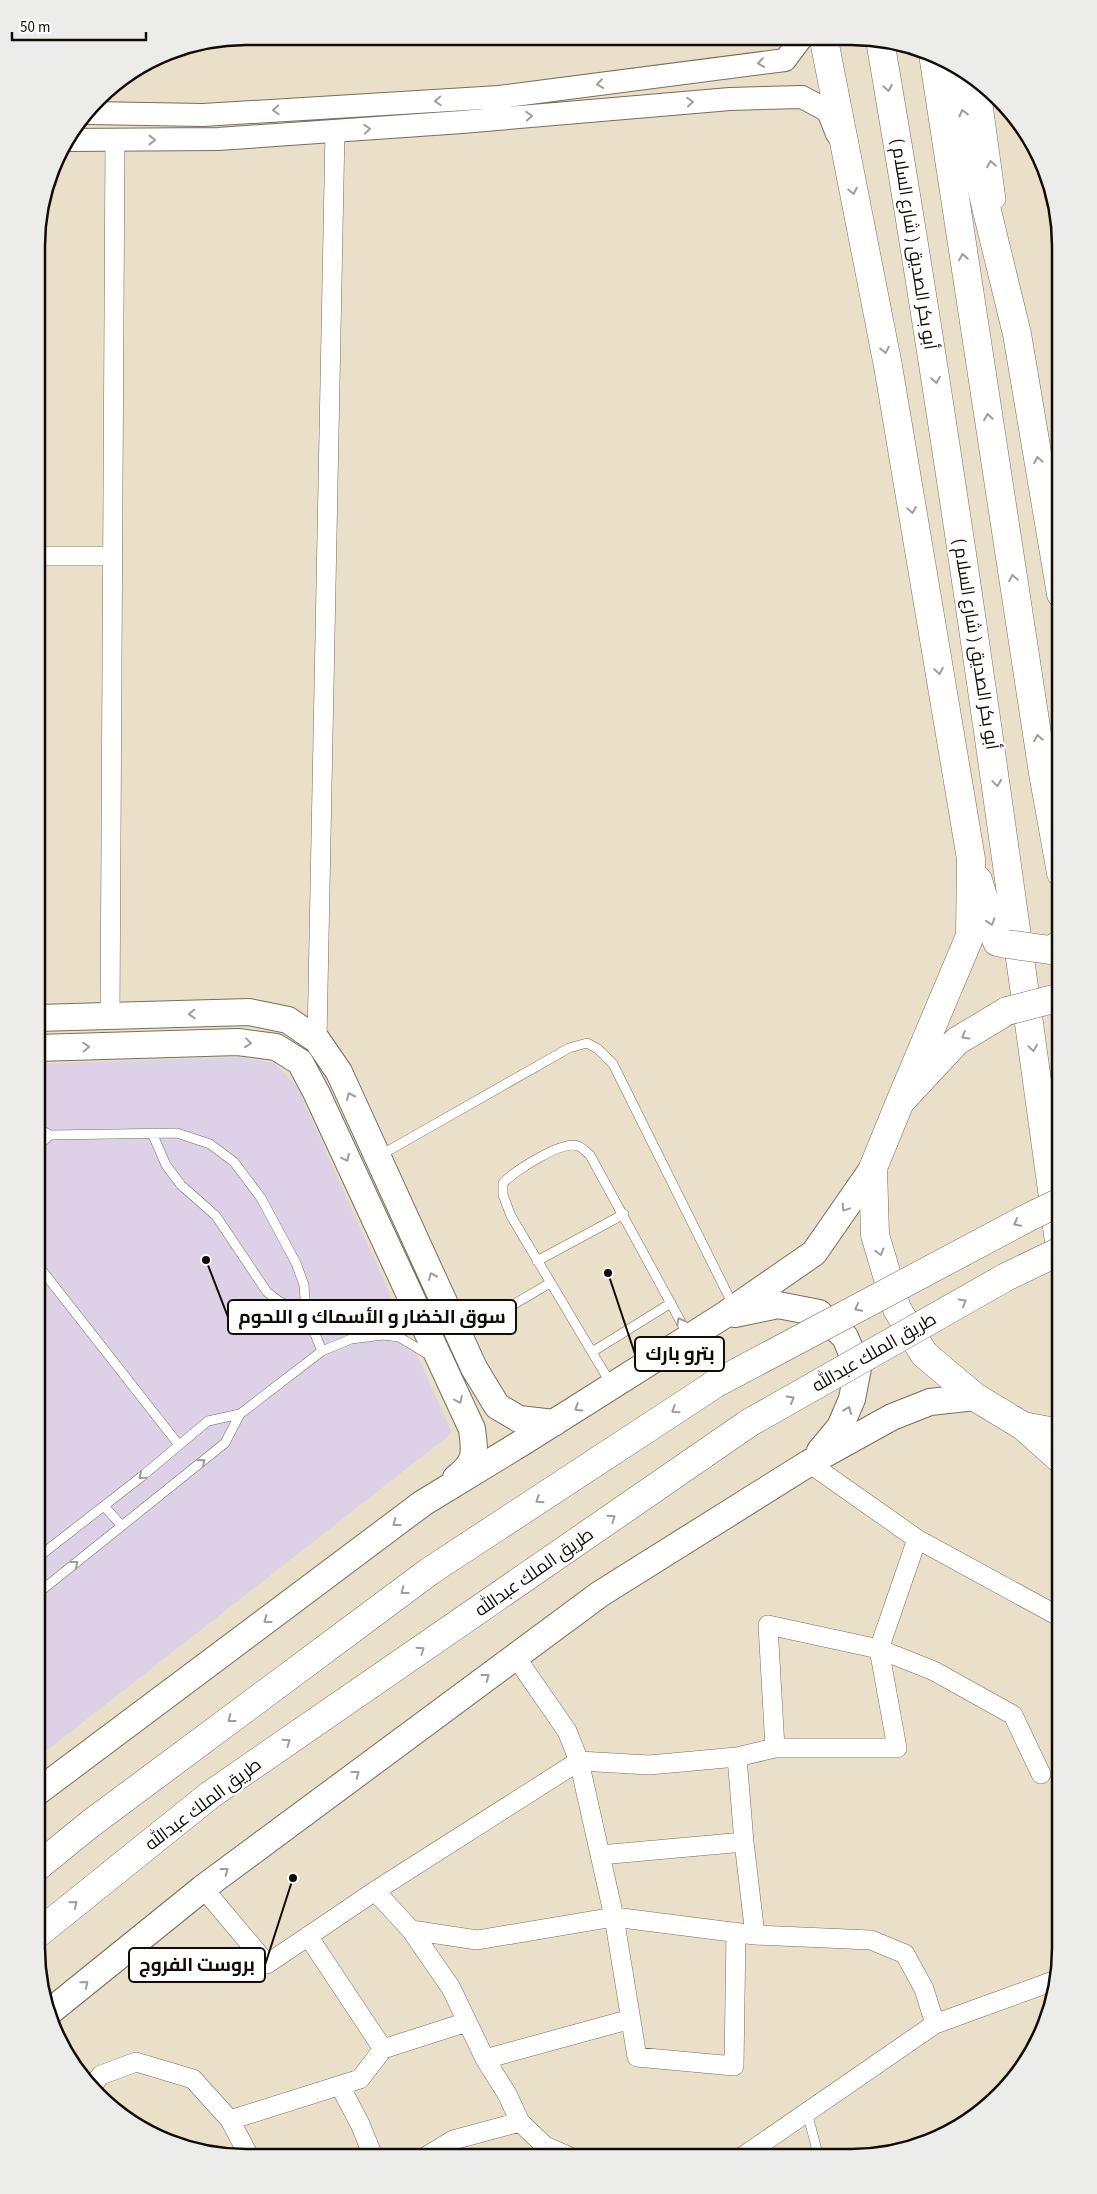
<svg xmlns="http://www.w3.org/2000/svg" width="1097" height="2194" viewBox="0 0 1097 2194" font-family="'Source Sans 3',Cairo,sans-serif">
  <rect width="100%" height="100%" fill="#eadfc9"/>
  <path fill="#dcd1e6" d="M238 1057 275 1063 297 1087 452 1433 36 1759 37 1064Z"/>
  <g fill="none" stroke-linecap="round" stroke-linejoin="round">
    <g stroke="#786e5a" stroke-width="10">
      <path id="service" d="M37 1128 50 1135 177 1133 210 1144 234 1162 261 1198 296 1263 304 1285 306 1312 322 1351
        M152 1133 166 1165 181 1185 216 1216 267 1292 280 1302 306 1312
        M37 1147 50 1135
        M379 1156 569 1048 587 1043 598 1049 613 1064 734 1307
        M537 1261 624 1214
        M37 1264 179 1445
        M462 1335 550 1283
        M592 1352 671 1303
        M611 1384 511 1216 503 1195V1183C513 1172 562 1140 578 1146 582 1147 586 1152 590 1155L688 1335
        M104 1506 122 1526
        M37 1558 141 1477 208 1421 240 1414
        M37 1594 225 1443 240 1414 322 1351 351 1339 383 1335 399 1337 429 1355
        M807 2112 819 2158"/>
    </g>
    <g stroke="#786e5a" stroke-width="20">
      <path id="minor" d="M980 83 996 199
        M38 556H113
        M110 1016 115 140
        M317 1040 335 131
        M809 1463 917 1539 1060 1617
        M515 1656 567 1731 579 1761 614 1917 637 2057 734 2066 736 1932
        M775 1748 768 1625 879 1649 934 1671 1013 1715 1041 1774
        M737 1757 744 1842 755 1935
        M600 1855 744 1842
        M203 1888 267 1964 375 1891 579 1761 649 1765 737 1757 775 1748H897L879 1649 917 1539
        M375 1891 411 1930 451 1988 485 2059 507 2094 520 2122 545 2146 570 2157
        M411 1930 477 1940 614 1917 755 1935 871 1940 905 1954 924 1989 935 2024
        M308 1936 383 2049
        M485 2059 631 2019
        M340 2086 360 2124 373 2156
        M91 2087 101 2075 136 2062 193 2079 230 2120 249 2156
        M230 2120 360 2079 383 2049 467 2022
        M425 2157 453 2140 520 2122
        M742 2157 935 2024 1056 1980"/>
    </g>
    <g stroke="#786e5a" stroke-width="24">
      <path id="tertiary" d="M89 113 203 115 499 97 785 60 800 40
        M68 140 218 139 462 122 730 99 802 97 828 111 837 134"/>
    </g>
    <g stroke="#786e5a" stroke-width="28">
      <path id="secondary" d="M37 1018 249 1012 288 1020 317 1040 339 1072 474 1368 497 1406 519 1419 554 1423
        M37 1048 238 1042 276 1047 300 1062 316 1092 472 1429C475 1453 477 1462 456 1478
        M735 1314 778 1305 819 1313 845 1337 858 1368 852 1399 840 1427 820 1451
        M36 1793 423 1503 523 1442 723 1316 814 1253 873 1168
        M47 2014 203 1888 600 1594 809 1463 892 1417 930 1402 975 1397"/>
    </g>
    <g stroke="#786e5a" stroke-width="29">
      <path id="primary" d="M824 40 888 366 971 859 970 936 900 1102
        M951 63 1017 334 1061 594
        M978 880 997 942 1007 944
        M1007 1011 957 1041 900 1102 873 1168 875 1235 897 1309 924 1354 975 1397 1023 1426 1060 1433
        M1024 1427 1060 1459"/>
    </g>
    <g stroke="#786e5a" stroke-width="29">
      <path id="motorway" d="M880 40C949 442 1005 845 1060 1249
        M933 54 1043 773 1061 873
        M36 1868 90 1824 430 1571 715 1384
        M36 1935 210 1795 749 1423"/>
    </g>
    <use href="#service" stroke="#fff" stroke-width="9"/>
    <use href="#minor" stroke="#fff" stroke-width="19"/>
    <use href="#tertiary" stroke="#fff" stroke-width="22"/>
    <use href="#secondary" stroke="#fff" stroke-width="26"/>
    <use href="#primary" stroke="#fff" stroke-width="28"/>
    <use href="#motorway" stroke="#fff" stroke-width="28"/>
    <g stroke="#786e5a" stroke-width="29" stroke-linecap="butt">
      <path id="primary-bridge" d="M1007 944 1050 950 1061 944
        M1007 1011 1061 997"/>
    </g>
    <g stroke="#786e5a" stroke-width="29" stroke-linecap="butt">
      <path id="motorway-bridge" d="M715 1384 1029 1217 1060 1202
        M749 1423 1006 1277 1060 1251"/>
    </g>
    <use href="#primary-bridge" stroke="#fff" stroke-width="28"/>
    <use href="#motorway-bridge" stroke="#fff" stroke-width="28"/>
  </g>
  <defs><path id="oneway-chevron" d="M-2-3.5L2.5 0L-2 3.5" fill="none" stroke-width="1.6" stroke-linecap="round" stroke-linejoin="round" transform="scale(1.25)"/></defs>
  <g stroke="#a09e9b">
    <use href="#oneway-chevron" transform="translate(761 63) rotate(172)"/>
    <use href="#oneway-chevron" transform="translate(600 84) rotate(172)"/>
    <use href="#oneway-chevron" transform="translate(888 88) rotate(80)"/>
    <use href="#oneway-chevron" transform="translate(438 101) rotate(177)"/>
    <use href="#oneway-chevron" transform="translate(690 102) rotate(-5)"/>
    <use href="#oneway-chevron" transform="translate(276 110) rotate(177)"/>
    <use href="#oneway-chevron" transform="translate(963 113) rotate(-104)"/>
    <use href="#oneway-chevron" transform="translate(529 116) rotate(-5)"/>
    <use href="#oneway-chevron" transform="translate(367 129) rotate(-4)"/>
    <use href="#oneway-chevron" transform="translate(152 140)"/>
    <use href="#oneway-chevron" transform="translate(991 164) rotate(-99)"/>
    <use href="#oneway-chevron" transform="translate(853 191) rotate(79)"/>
    <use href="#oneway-chevron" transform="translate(963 257) rotate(-99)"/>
    <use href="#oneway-chevron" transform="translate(885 350) rotate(79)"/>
    <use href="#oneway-chevron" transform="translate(936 380) rotate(81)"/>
    <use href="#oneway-chevron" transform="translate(988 417) rotate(-99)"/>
    <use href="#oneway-chevron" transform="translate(1038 460) rotate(-100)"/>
    <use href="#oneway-chevron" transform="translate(912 510) rotate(80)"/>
    <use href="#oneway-chevron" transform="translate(1013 578) rotate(-99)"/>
    <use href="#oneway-chevron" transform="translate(939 671) rotate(80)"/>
    <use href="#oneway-chevron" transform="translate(1038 738) rotate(-99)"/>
    <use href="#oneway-chevron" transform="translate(997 783) rotate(82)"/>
    <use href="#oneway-chevron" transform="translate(991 922) rotate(73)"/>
    <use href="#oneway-chevron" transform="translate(192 1014) rotate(178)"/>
    <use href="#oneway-chevron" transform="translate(965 1036) rotate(150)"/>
    <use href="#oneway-chevron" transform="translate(248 1043) rotate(7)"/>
    <use href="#oneway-chevron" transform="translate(86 1047) rotate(-2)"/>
    <use href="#oneway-chevron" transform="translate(1033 1048) rotate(82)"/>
    <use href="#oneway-chevron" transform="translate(350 1096) rotate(-114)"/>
    <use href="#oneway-chevron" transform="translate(346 1158) rotate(65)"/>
    <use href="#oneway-chevron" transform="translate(845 1208) rotate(124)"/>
    <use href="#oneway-chevron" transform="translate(1017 1223) rotate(152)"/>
    <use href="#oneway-chevron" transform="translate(880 1252) rotate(74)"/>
    <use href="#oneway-chevron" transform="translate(432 1276) rotate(-114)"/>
    <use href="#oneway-chevron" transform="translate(963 1302) rotate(-30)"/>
    <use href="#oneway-chevron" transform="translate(858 1308) rotate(152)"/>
    <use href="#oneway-chevron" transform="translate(680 1321) rotate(-118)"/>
    <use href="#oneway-chevron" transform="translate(791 1399) rotate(-30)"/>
    <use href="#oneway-chevron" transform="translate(459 1400) rotate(65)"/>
    <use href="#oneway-chevron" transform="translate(578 1408) rotate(148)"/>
    <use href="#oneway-chevron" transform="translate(675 1410) rotate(147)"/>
    <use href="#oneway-chevron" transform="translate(848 1410) rotate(-68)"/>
    <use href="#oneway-chevron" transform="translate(202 1462) rotate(-40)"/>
    <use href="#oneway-chevron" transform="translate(142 1476) rotate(141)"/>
    <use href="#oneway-chevron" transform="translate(539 1500) rotate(147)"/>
    <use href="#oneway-chevron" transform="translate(612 1518) rotate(-35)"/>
    <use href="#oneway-chevron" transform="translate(396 1523) rotate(143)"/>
    <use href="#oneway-chevron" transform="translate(75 1564) rotate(-38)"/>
    <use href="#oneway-chevron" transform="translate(404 1591) rotate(143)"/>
    <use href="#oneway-chevron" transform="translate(267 1620) rotate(143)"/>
    <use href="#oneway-chevron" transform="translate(421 1650) rotate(-35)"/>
    <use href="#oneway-chevron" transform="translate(486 1677) rotate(-37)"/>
    <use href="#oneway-chevron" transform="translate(231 1719) rotate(143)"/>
    <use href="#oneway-chevron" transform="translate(287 1742) rotate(-35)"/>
    <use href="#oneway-chevron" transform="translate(356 1774) rotate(-37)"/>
    <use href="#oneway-chevron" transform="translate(225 1871) rotate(-37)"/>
    <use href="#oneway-chevron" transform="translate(74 1904) rotate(-39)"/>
    <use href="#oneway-chevron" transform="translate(85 1984) rotate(-39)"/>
  </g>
  <g text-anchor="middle" stroke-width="4.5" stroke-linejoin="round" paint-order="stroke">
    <g font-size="18" fill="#110d06" stroke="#fff">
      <text transform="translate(914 244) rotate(81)" y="6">( شارع السلام ) أبو بكر الصديق</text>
      <text transform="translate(976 644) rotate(81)" y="6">( شارع السلام ) أبو بكر الصديق</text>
      <text transform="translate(874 1352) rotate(-30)" y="6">طريق الملك عبدالله</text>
      <text transform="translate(534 1572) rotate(-35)" y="6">طريق الملك عبدالله</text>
      <text transform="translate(203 1804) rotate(-37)" y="6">طريق الملك عبدالله</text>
    </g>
  </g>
  <path d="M0 0H1097V2194H0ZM246 45H851A201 201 0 0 1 1052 246V1948A201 201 0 0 1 851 2149H246A201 201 0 0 1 45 1948V246A201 201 0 0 1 246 45Z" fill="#ececeb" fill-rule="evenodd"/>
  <path fill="none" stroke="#110d06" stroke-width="2.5" d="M246 45H851A201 201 0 0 1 1052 246V1948A201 201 0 0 1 851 2149H246A201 201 0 0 1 45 1948V246A201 201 0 0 1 246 45Z"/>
  <path fill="none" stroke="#110d06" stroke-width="2" d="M206 1260L228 1317M608 1273L635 1354M293 1878L265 1965"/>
  <g fill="#110d06" stroke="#fff" stroke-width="2">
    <circle cx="206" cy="1260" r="5"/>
    <circle cx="608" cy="1273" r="5"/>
    <circle cx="293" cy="1878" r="5"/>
  </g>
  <g fill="#fff" stroke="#110d06" stroke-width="2">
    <rect x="228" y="1300" width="288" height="34" rx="5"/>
    <rect x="635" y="1337" width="89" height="34" rx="5"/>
    <rect x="129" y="1948" width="136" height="34" rx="5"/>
  </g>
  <g font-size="19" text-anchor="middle" font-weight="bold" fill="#110d06">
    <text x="372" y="1323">سوق الخضار و الأسماك و اللحوم</text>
    <text x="680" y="1360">بترو بارك</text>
    <text x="197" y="1971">بروست الفروج</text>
  </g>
  <path d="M12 32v8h134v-8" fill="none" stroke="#110d06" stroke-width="2.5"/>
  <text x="20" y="32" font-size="15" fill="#110d06" stroke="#ffffff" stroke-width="4" paint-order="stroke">50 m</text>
</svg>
